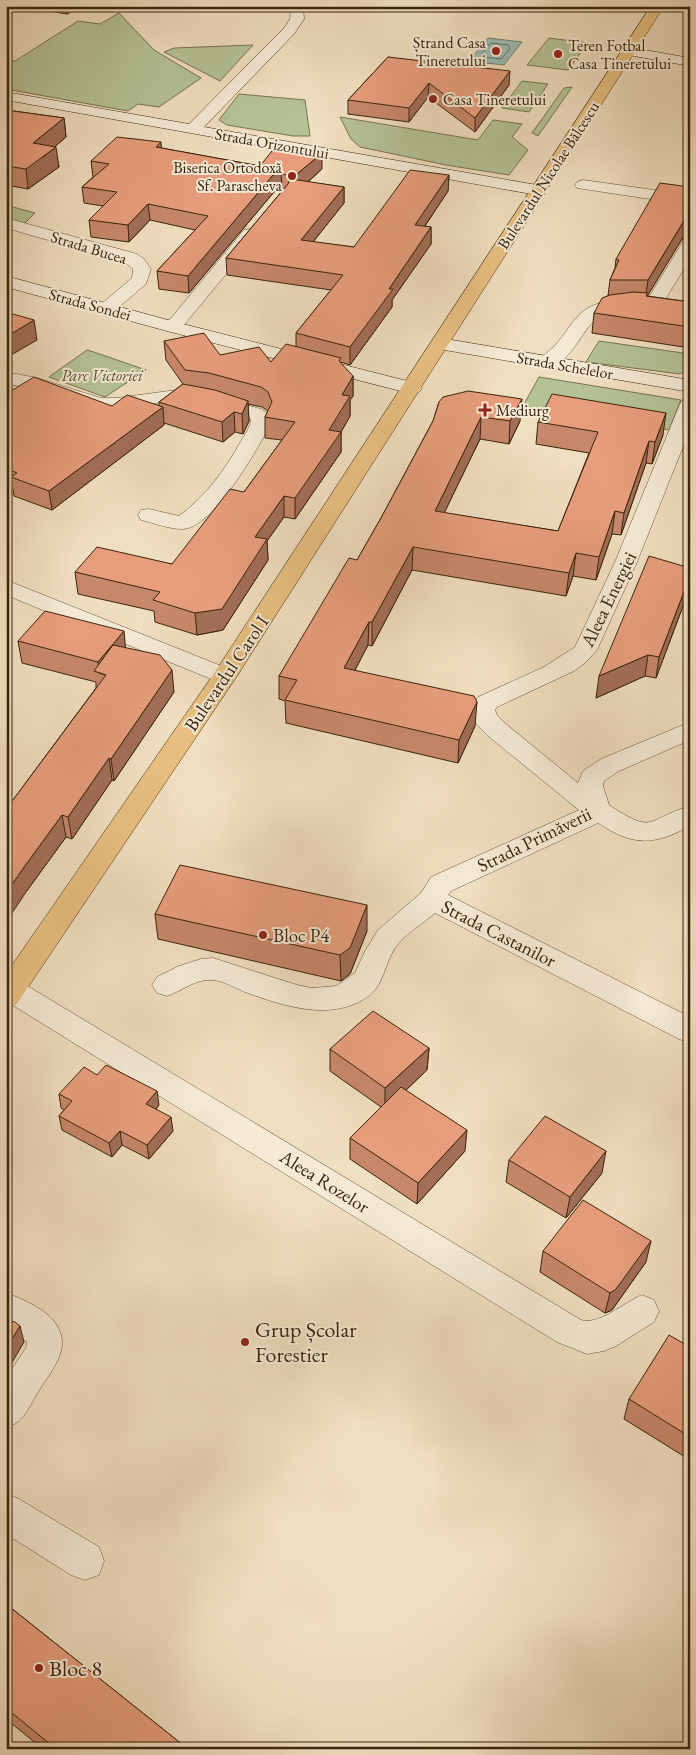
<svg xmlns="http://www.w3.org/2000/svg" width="696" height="1755" viewBox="0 0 696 1755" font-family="'EB Garamond',serif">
  <rect width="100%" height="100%" fill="#f0dec0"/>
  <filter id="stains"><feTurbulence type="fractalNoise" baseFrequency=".004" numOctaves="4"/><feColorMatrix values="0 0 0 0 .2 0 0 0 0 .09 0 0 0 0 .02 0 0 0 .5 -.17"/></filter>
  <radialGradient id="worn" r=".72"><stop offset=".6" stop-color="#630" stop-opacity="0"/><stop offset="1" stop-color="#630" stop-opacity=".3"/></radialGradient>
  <path fill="#b5c296" stroke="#787451" d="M119 13 154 50 201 78 159 107 138 104 128 111 6 89V60L15 61 78 21 100 24Z
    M549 38 588 43 568 70 527 65Z
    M253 45 220 81 164 52 174 48Z
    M522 81 548 84 529 112 502 108Z
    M572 87 538 136 532 133 564 88Z
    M239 94 305 100 310 136H293L227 125 219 120Z
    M340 117 478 140 493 120 522 124 512 137 528 150 509 175 446 165 360 147 351 139Z
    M6 205 35 213 24 224 6 219Z
    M599 341 690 354V369L680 374 586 362Z
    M87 350H88L146 370 105 397 49 377Z
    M539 377 681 400 669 430 523 406Z"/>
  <path fill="#9abcb2" stroke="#748070" d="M488 38 522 42 504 65 469 61Z"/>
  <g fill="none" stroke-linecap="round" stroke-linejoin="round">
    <path stroke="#6a705f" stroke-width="1" d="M491 43 508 45 510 49 501 59 483 57 482 54Z"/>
    <g stroke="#685339" stroke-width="1">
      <path id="street" d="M583 180 690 195V205L577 188 575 185 577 182Z
        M6 218 137 254 144 259 151 269 146 284 112 313 106 314 100 313 97 309 100 305 132 278 133 269 125 262 6 228Z
        M250 229 256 230 258 234 256 238 179 331 173 332 167 331 164 327 167 323 244 230Z
        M690 239V259L663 303 690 305V315C667 314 618 305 599 317 579 330 569 373 540 366L538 362C543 355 551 350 557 343 566 333 574 318 585 310 601 298 627 301 646 302L684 240Z
        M6 372 37 378 101 398H117L176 390 210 395 261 409 268 414 271 423C259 447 212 530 182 529 169 529 154 523 141 520L138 515 141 510 149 509 179 516C206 496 225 470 241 441 245 435 250 427 251 420L247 417C220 410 193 399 164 402 143 404 124 412 103 410 69 406 40 387 6 384Z
        M690 398V429L637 562 597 650 585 663 574 671 497 707 495 710 497 715 506 724 578 783 583 771 601 759 690 722V740L619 771 604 781 603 786 609 805C656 836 645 819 690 806V826C653 846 633 846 598 823L451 891 448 895 690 1017V1043L679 1039 435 913C422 924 405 934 395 948 385 963 384 983 370 995 334 1023 283 1006 245 992 235 988 224 981 213 980 197 978 182 991 167 996L157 993 152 985 157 977 179 966 201 959 213 958 297 985 312 988 336 986 355 973 365 951 378 930 421 893 431 877 579 810 488 736 476 724 471 710 478 697 544 667 575 647 615 562 680 404 683 400Z
        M6 580 234 671 237 676 234 681 225 683 216 681 6 595Z
        M11 979 21 982 581 1320C598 1326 625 1302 642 1295L654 1300 659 1311 654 1322 616 1346 604 1351 587 1354 557 1342 6 1001V980Z
        M6 1293C31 1302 69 1319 61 1351 57 1366 46 1379 38 1392 28 1408 25 1421 6 1428V1378L26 1348 27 1342 6 1325Z
        M6 1493 19 1499 99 1547 104 1561 99 1575 85 1580 71 1575 6 1534Z"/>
    </g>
    <g stroke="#3a250c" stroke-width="1">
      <path id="secondary" d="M291 6H303L304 19 294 34 204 127 537 185 543 187 545 190 543 193 537 195 6 100V92L189 124 284 28 290 19Z
        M628 47 690 58V66L623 54 621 51Z
        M6 276 179 323 419 384 422 388 419 392 412 394 167 331 6 287Z
        M440 338 690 380V392L433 348 431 344 433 340Z"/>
    </g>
    <g stroke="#3a250c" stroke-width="1">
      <path id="primary" d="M651 6H664L237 676 16 1005 6 1008V974L215 672Z"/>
    </g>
    <use href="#street" fill="#f5ead6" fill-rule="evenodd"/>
    <use href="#secondary" fill="#f5ead6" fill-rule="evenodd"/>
    <use href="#primary" fill="#e8bf80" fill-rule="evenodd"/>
  </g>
  <path fill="#c7876b" stroke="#3a250c" d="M18 6H81L67 14Z
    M388 57 509 85 475 132 428 97 409 122 348 114V100Z
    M6 110 64 118 66 137 54 147 59 167 28 189 6 185Z
    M161 148 260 166 322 169 308 182 344 187V203L313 242 354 247 449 175 448 191 425 226 431 227V244L392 300V307L350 365 341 362V364L353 376V396L350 400V416L341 432V452L295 519 284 517 267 541 268 560 223 630 197 635 155 622 154 611 78 594 75 572 172 564 244 492 282 440 265 438V417L268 411 262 407 248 404 249 421 243 434 235 432 223 442 164 423V425L52 510 14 496 13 489 6 486V394L112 406H159V402L183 384 166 360 164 341 220 355 271 362 296 347V333L331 290 227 275 226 258 283 190 282 189 274 192 189 293 159 289 157 271 195 230 150 220 129 242 91 237 89 220 103 206 84 203 82 187 93 177 91 161Z
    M690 187V237L682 239 647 296 690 302V348L592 333 594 313 608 296 610 280 615 268 616 259Z
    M439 402 520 421 509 444 480 439 444 513 558 531 589 453 536 444 538 422 663 435 652 464 646 463 621 535 612 534 596 580 573 576 566 596 412 570 372 646 368 645 355 670 475 726 458 763 286 723 285 701 279 699V676L357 560 381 518 433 421Z
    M690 568V585L689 590 656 678 645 676 596 698Z
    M18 641 126 648 174 692 114 781 112 780 72 839 66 837 26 892 10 804 96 688V682L22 663Z
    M155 914 367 931 350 974 341 981 158 939Z
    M429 1048 427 1070 406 1090 465 1151 417 1204 350 1159V1138L381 1107 330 1071V1049Z
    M97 1075 159 1105 156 1109 173 1131 149 1159 122 1145 112 1157 62 1130 59 1116 64 1110 61 1108 59 1094Z
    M509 1160 602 1173 566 1218 506 1182Z
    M543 1251 646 1262 612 1310 605 1313 540 1272Z
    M690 1347V1460L624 1419 629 1399Z
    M6 1604 188 1749H43L6 1719Z"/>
  <path fill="#a26e57" stroke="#3a250c" d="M66 6H81L67 14Z
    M510 71 509 85 475 132V118Z
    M429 83 428 97 409 122V108Z
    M64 118 66 137 43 157 56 147 59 167 28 189 26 169 33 143Z
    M161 142 162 158 156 147Z
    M322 153V169L292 196 291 179Z
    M281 173 282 189 274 192 189 293 188 276 273 175Z
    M449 175 448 191 414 242 415 225Z
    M344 187V203L301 257V240Z
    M148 204 150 220 129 242 128 225Z
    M690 218V237L682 239 645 300 648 280 685 219Z
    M431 227V244L392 300V307L350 365V347Z
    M34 320 37 340 6 358V337Z
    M353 376V396L350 400V416L341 432V452L295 519V498L329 430 342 395Z
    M522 399 520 421 509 444 510 421Z
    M248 401 249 421 243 434 242 414Z
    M163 407 164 425 52 510 49 491Z
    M234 412 235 432 223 442 222 422Z
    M666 413 663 435 652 464 655 442Z
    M481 417 480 439 434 534 435 511Z
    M649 441 646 463 621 535 624 513Z
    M284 496V517L267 541 268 560 223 630 197 635 195 613 255 537Z
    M615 511 612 534 596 580 599 557Z
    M413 547 412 570 372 646V622Z
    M576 553 573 576 566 596 569 573Z
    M690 576 689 590 656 678 659 657Z
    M369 622 368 645 344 691V668Z
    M124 631 126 653 106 675 99 673 98 662Z
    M648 655 645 676 596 698 599 676Z
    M172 670 174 692 114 781 111 759Z
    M477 702 475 726 458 763 459 740Z
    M109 758 112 780 72 839 68 817Z
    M62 815 66 837 26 892 6 922V893L22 870Z
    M367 905V931L350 974 341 981 340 955Z
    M429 1048 427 1070 385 1110V1088Z
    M157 1091 159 1105 148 1118 146 1104Z
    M171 1117 173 1131 149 1159 147 1145Z
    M467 1130 465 1151 417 1204 418 1183Z
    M120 1131 122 1145 112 1157 109 1143Z
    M606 1151 602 1173 566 1218 570 1197Z
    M651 1241 646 1262 612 1310 605 1313 610 1293Z
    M20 1326 24 1342 6 1373V1349Z"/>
  <path fill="#e79d7c" stroke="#3a250c" d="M388 57 510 71 475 118 429 83 409 108 348 100Z
    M6 110 64 118 33 143 56 147 26 169 6 166Z
    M117 137 161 142 156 147 260 166 272 151 278 148 288 147 322 153 291 179 344 187 301 240 354 247 410 170 449 175 415 225 431 227 389 289H393L350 347 296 333 343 275 226 258 288 184 290 179 288 176 281 173 273 175 188 276 157 271 208 216 148 204 128 225 89 220 117 192 82 187 109 164 91 161Z
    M660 183 690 187V218L685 219 648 280H610L619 260 616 259Z
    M633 292 648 293 646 296 690 302V327L594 313 602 298 610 295Z
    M6 312 34 320 6 337Z
    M204 333 220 355 259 347 271 362 286 344 341 358 339 361 353 376 342 395 350 396 329 430 341 432 295 498 284 496 255 537 267 539 222 609 195 613 153 600 160 592 75 572 97 547 172 564 230 489 244 492 295 422 265 417 272 402 268 392 261 387 209 373 185 370 164 341Z
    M34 377 112 406 127 395 163 407 49 491 11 477 17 473 6 468V394Z
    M183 384 215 390 248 401 242 414 234 412 222 422 159 402Z
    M468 391 522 399 510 421 481 417 435 511 558 531 598 432 538 422 552 394 666 413 655 442 649 441 624 513 615 511 599 557 576 553 569 573 413 547 372 622H369L344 668 474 696 477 702 459 740 285 700 297 680 279 676 349 558 357 560 381 518 433 421 439 402 443 397Z
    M649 556 690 568V576L659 657 648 655 599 676Z
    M45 611 124 631 98 662 18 641Z
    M113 645 160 655 172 670 111 759 109 758 68 817 62 815 22 870 6 893V803L10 804 106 675 94 671Z
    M180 865 367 905 350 948 340 955 155 914Z
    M373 1011 429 1048 385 1088 330 1049Z
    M106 1065 157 1091 146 1104 171 1117 147 1145 120 1131 109 1143 59 1116 72 1101 59 1094 84 1067 97 1075Z
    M401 1087 467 1130 418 1183 350 1138Z
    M545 1116 606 1151 570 1197 509 1160Z
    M583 1200 651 1241 616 1289 610 1293 543 1251Z
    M6 1319 15 1322 20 1326 6 1349Z
    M669 1335 690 1347V1437L629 1399Z
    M6 1604 188 1749H56L6 1708Z"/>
  <g fill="#8f2418" stroke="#f5ead6" stroke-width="2">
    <circle cx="496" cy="51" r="5"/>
    <circle cx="558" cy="54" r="5"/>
    <circle cx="433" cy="99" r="5"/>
    <circle cx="292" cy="176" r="5"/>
    <path d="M482.5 402.5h5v5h5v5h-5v5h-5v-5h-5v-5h5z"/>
    <circle cx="263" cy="935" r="5"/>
    <circle cx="245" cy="1342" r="5"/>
    <circle cx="39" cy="1668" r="5"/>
  </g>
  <g text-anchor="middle" stroke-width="4" stroke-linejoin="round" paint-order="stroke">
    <g font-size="16" fill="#3a250c" stroke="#f5ead6" text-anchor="start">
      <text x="486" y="48" text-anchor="end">Ștrand Casa<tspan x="486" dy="18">Tineretului</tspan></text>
      <text x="568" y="51">Teren Fotbal<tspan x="568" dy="18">Casa Tineretului</tspan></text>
      <text x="443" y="105">Casa Tineretului</text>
      <text x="282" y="173" text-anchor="end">Biserica Ortodoxă<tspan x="282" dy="18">Sf. Parascheva</tspan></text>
      <text x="496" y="416">Mediurg</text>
    </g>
    <g font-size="16" fill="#3a250c" stroke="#f5ead6">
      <text transform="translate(272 143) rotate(10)" y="6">Strada Orizontului</text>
      <text transform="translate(548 175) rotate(-57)" y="6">Bulevardul Nicolae Bălcescu</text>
      <text transform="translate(89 247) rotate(17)" y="6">Strada Bucea</text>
      <text transform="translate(90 304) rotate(15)" y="6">Strada Sondei</text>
      <text transform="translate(565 365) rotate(10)" y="6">Strada Schelelor</text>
    </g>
    <g font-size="16" font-style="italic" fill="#594c2e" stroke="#f5ead6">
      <text x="102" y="381">Parc Victoriei</text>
    </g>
    <g font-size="19" fill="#3a250c" stroke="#f5ead6">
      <text transform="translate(608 599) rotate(-64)" y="7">Aleea Energiei</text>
      <text transform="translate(226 673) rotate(-56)" y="7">Bulevardul Carol I</text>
      <text transform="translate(534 839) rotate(-26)" y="7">Strada Primăverii</text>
      <text transform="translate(499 933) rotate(27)" y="7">Strada Castanilor</text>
      <text transform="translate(325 1181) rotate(32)" y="7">Aleea Rozelor</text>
    </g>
    <g font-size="19" fill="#3a250c" stroke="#f5ead6" text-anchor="start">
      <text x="273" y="942">Bloc P4</text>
    </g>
    <g font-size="22" fill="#3a250c" stroke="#f5ead6" text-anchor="start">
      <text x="255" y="1337">Grup Școlar<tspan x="255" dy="25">Forestier</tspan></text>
      <text x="49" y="1676">Bloc 8</text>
    </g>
  </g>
  <rect width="696" height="1755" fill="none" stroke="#f0dec0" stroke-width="25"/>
  <rect x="8" y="8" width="681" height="1740" fill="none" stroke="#3a250c" stroke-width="2.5"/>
  <rect x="12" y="12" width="671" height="1730" fill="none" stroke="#3a250c"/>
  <rect width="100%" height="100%" filter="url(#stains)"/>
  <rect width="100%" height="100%" fill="url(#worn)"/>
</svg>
